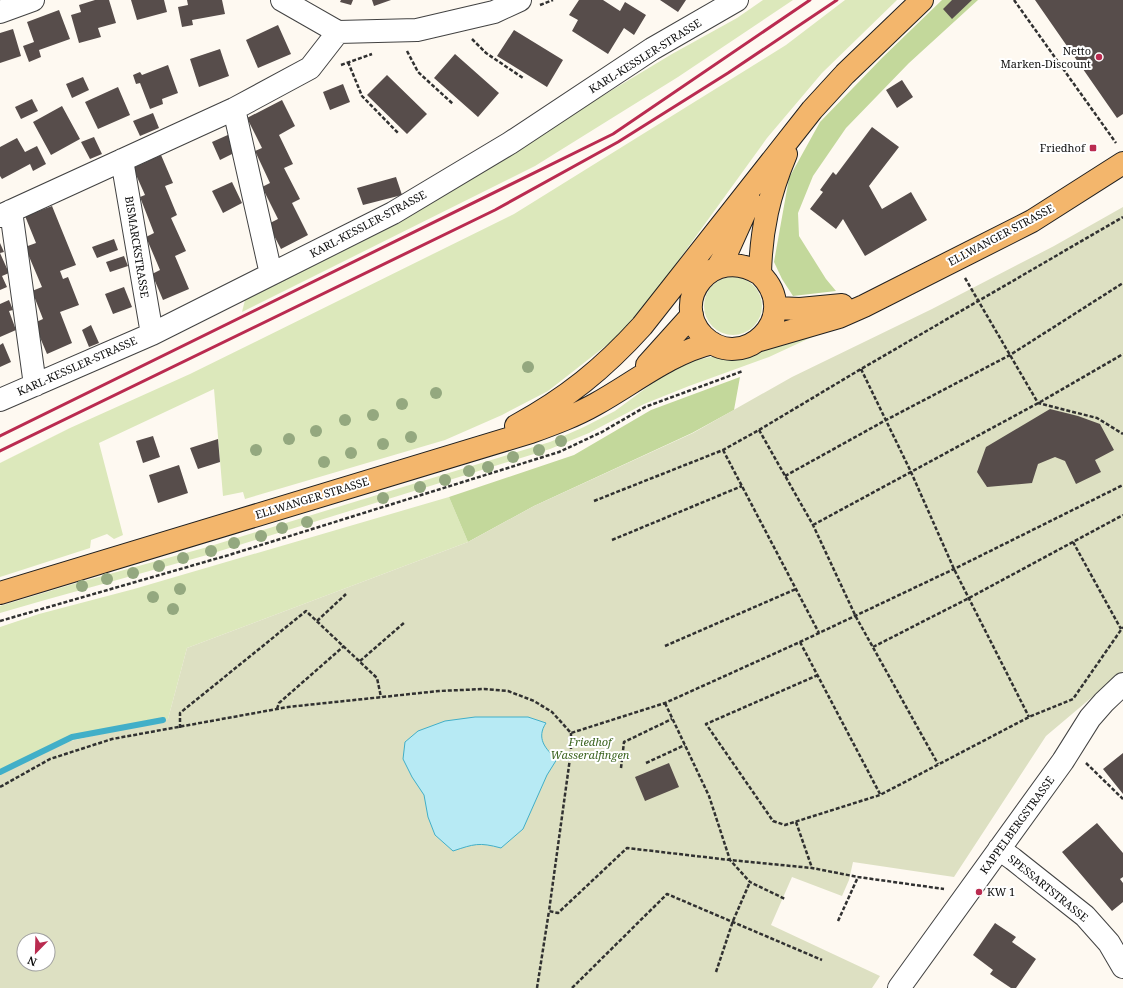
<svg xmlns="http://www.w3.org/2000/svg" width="1123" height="988" viewBox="0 0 1123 988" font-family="'Noto Serif',serif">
  <rect width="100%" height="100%" fill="#fef9f1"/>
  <path fill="#dce8bb" d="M763 0H793L678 77 535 166 242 312 246 296 564 119 672 54 737 18Z
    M845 0H897L822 73 767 138 660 286 617 337 548 391 502 415 445 440 245 499 243 492 223 496 214 389 99 443 123 535 114 539 107 534 91 540 90 548 0 577V463L70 428 190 374 514 214 786 45Z
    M704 306a29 29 0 1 1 58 0a29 29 0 1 1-58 0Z
    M825 331 769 357 689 386 644 404 589 433 550 449 207 555 45 600 0 613V606L73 584 204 548 550 442 584 427 615 411 661 377 684 363 710 357 739 356Z
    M449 497 468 542 187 648 168 719 70 741 0 774V627L39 614 134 589Z"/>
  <path fill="#c3d89b" d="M942 0H978L909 63 846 128 813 176 798 213 799 236 826 279 836 291 793 296 782 279 774 262 789 178 820 122 883 57Z
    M740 377 734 410 692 433 534 506 468 542 449 497 574 455 651 410Z"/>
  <path fill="#dde0c2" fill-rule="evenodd" d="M1123 207V671L1046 736 954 877 853 862 849 880 842 896 792 877 771 925 880 976 872 988H0V774L70 741 168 719 187 648 468 542 534 506 693 433 792 377 932 309 1054 246ZM24 940H48V964H24Z"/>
  <path fill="#b7eaf4" stroke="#41afc8" d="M475 717H528L546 723C536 738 545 749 557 759L547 775 523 829 501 848C479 842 474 844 453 851L435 835 428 817 424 795 412 777 403 759 405 742 418 731 445 721Z"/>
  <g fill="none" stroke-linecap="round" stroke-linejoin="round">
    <path stroke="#41afc8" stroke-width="6" d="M0 772 72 737 163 720"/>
  </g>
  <path fill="#574d4b" d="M95 0H109L116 23 98 28 101 37 79 43 71 15 81 12 79 5Z
    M131 0H164L167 12 137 20Z
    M187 0H222L225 14 192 20 193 25 182 27 178 7 188 5Z
    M341 0H353L351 5 340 2Z
    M372 0H391L374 6Z
    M579 0H603L620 11 625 2 646 15 634 35 624 28 608 54 572 31 578 20 569 15Z
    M660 0H686L678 12Z
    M952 0H972L952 19 943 9Z
    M1035 0H1123V114L1117 118Z
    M59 10 70 39 39 50 41 57 29 62 23 46 34 42 27 22Z
    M278 25 291 54 258 68 246 40Z
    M13 29 21 56 0 63V33Z
    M514 30 563 60 547 87 497 56Z
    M220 49 229 76 199 87 190 59Z
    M455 54 499 93 478 117 434 78Z
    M168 65 178 93 162 99 163 104 150 109 140 83 136 84 133 75 140 72 142 75Z
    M387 75 427 114 407 134 367 95Z
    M83 77 89 90 72 98 66 84Z
    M902 80 913 97 897 108 886 90Z
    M343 84 350 102 330 110 323 92Z
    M118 87 130 115 98 129 85 102Z
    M32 99 38 111 21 119 15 107Z
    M282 100 295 126 279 135 293 164 284 168 300 199 292 203 308 235 281 249 268 224 278 219 262 187 270 183 255 151 262 148 247 118Z
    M62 106 80 139 51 155 33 122Z
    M153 113 159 128 140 136 133 121Z
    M872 127 899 147 869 186 882 209 911 192 927 220 865 256 843 219 836 229 810 209 823 192 820 190 833 172 836 175Z
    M230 134 238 151 220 160 212 142Z
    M94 137 102 154 90 159 81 142Z
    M17 138 25 152 37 146 46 164 33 171 30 164 2 179 0 176V147Z
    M161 155 173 183 165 186 177 215 171 218 186 251 175 256 189 289 163 300 152 274 160 270 146 237 154 233 140 197 145 195 133 168Z
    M396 177 402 195 363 205 357 188Z
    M232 182 242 203 223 213 212 191Z
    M52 206 76 265 60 271 63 279 68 277 79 305 60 312 72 343 47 354 34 323 43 319 32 291 42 287 25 247 36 243 25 216Z
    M114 239 118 250 97 258 92 247Z
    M0 243 4 252 0 253Z
    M0 253 9 273 2 276 7 287 0 290Z
    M124 256 128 266 110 272 106 262Z
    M124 287 132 307 113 314 105 294Z
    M9 300 13 310 9 311 16 330 0 337V304Z
    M91 325 99 343 89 347 82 330Z
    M3 343 11 362 0 367V345Z
    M1050 409 1078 416 1100 424 1114 450 1095 460 1101 472 1076 484 1065 461 1055 457 1038 464 1032 483 987 487 977 472 986 447Z
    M153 436 160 457 143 463 136 441Z
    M218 439 220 462 198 469 190 448Z
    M179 465 188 493 158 503 149 475Z
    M1123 753V794L1103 769Z
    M669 763 679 787 645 801 635 777Z
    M1097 823 1123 853V877L1120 879 1123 883V902L1112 911 1062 852Z
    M995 923 1016 937 1012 942 1036 959 1016 988H1011L990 974 993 970 973 955Z"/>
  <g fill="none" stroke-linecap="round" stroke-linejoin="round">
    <g stroke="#424242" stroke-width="24">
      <path id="minor" d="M282 0 338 32
        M0 12 33 0
        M338 32 417 30 494 12 520 0
        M234 109 271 274
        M122 160 152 334
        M11 211 35 385
        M0 216 234 109 310 68 338 32
        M0 400 152 334 393 213 510 143 652 49 737 0
        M999 849 1013 859 1085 916 1109 943 1123 967
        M899 988 1063 761 1090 718 1104 702 1123 684"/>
    </g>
    <g stroke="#202020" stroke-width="24">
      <path id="major" d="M717 268 727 252 750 201
        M760 274C712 243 669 301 703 336 742 375 804 317 760 274 761 230 769 194 786 154
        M776 308 800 309 842 305
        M760 340 839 317 864 306 1032 221 1123 163
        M647 365 692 315
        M516 426C567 398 603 369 642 326L812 110 845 74 922 0
        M0 593 531 432C553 424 575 416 596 404 634 383 670 353 712 343"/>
    </g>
    <path stroke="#313131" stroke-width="2.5" stroke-dasharray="4 2" stroke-linecap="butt" d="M1014 0 1116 143
      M540 5 553 0
      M472 39 486 53 523 78
      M407 51 418 72 453 104
      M348 62 362 96 399 134
      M341 65 372 54
      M965 278 1038 403 1097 418 1123 434
      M861 369 911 472 954 569 1029 717
      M759 430 813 525 856 617 938 764
      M723 450 819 633
      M785 476 886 420 1010 355 1123 283
      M594 501 723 450 759 430 861 369 1123 217
      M813 525 1042 401 1123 354
      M612 540 742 486
      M1073 542 1121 629
      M0 621 229 555 559 452 602 432 645 407 743 371
      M317 621 346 594
      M800 642 880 794
      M665 646 796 589
      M873 647 969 598 1123 515
      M360 661 405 622
      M818 675 706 724 773 821 785 825 880 795 1029 717 1073 699 1123 627
      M665 703 709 796 730 860 750 882 785 899
      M277 709 279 703 344 646
      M180 728V713L306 611 377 678 381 697
      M571 733V751L549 911 558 913 627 848 730 860 812 868 858 877 944 889
      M646 763 685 745
      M1086 763 1123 799
      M621 768 624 742 672 719
      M0 787 50 759 112 739 288 707 439 691 484 689 508 691 534 701 552 712 571 733 665 703 800 642 954 569 1123 485
      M796 822 812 868
      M838 921 858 877
      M716 972 733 921 750 882
      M537 988 549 911
      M572 988 667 894 822 960"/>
    <use href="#minor" stroke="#fff" stroke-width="22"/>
    <use href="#major" stroke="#f3b66c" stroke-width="22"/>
    <path stroke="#ba2b50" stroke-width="3" d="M0 436 613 134 810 0
      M0 451 495 210 618 142 728 73 837 0"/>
  </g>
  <g fill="#94a87f">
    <circle cx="528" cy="367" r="6"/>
    <circle cx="436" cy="393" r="6"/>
    <circle cx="402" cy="404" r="6"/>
    <circle cx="373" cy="415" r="6"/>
    <circle cx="345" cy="420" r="6"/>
    <circle cx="316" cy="431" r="6"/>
    <circle cx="411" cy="437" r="6"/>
    <circle cx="289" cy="439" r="6"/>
    <circle cx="561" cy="441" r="6"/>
    <circle cx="383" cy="444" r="6"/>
    <circle cx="256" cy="450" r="6"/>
    <circle cx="539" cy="450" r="6"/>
    <circle cx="351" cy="453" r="6"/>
    <circle cx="513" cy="457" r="6"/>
    <circle cx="324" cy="462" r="6"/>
    <circle cx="488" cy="467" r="6"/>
    <circle cx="469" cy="471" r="6"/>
    <circle cx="445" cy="480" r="6"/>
    <circle cx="420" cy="487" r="6"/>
    <circle cx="383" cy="498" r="6"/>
    <circle cx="307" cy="522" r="6"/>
    <circle cx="282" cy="528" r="6"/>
    <circle cx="261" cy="536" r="6"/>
    <circle cx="234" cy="543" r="6"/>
    <circle cx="211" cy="551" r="6"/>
    <circle cx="183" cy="558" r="6"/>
    <circle cx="159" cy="566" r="6"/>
    <circle cx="133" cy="573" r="6"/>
    <circle cx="107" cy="579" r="6"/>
    <circle cx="82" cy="586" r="6"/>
    <circle cx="180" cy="589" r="6"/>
    <circle cx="153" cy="597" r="6"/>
    <circle cx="173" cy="609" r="6"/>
  </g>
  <g fill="#ba2b50" stroke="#fff" stroke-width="1.5">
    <circle cx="1099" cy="57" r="4"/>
    <rect x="1089" y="144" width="8" height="8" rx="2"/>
    <circle cx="979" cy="892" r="4"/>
  </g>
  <g text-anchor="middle" stroke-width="4" stroke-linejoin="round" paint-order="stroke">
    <g font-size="11" fill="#0f0f0f" stroke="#fff" text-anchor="end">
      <text x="1091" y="55">Netto<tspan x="1091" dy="13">Marken-Discount</tspan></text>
      <text x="1085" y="152">Friedhof</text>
      <text x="987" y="896" text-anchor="start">KW 1</text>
    </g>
    <g font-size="11" fill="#0f0f0f" stroke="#fff">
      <text transform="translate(645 56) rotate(-32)" y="4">KARL-KESSLER-STRASSE</text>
      <text transform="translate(368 224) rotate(-28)" y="4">KARL-KESSLER-STRASSE</text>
      <text transform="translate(1001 235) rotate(-28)" y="4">ELLWANGER STRASSE</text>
      <text transform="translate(137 247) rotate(81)" y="4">BISMARCKSTRASSE</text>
      <text transform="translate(77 366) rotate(-24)" y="4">KARL-KESSLER-STRASSE</text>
      <text transform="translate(312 498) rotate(-17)" y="4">ELLWANGER STRASSE</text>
      <text transform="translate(1017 825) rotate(-54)" y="4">KAPPELBERGSTRASSE</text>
      <text transform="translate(1048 888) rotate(39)" y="4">SPESSARTSTRASSE</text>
    </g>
    <g font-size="11" font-style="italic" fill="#3d6521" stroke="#fff">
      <text x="590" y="746">Friedhof<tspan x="590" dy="13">Wasseralfingen</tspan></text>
    </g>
  </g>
  <g transform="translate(36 952) rotate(203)"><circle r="19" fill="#ffffff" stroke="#9f9f9f"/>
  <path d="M0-3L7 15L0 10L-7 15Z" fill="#ba2b50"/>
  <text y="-6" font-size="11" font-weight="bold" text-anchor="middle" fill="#0f0f0f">N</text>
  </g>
</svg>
